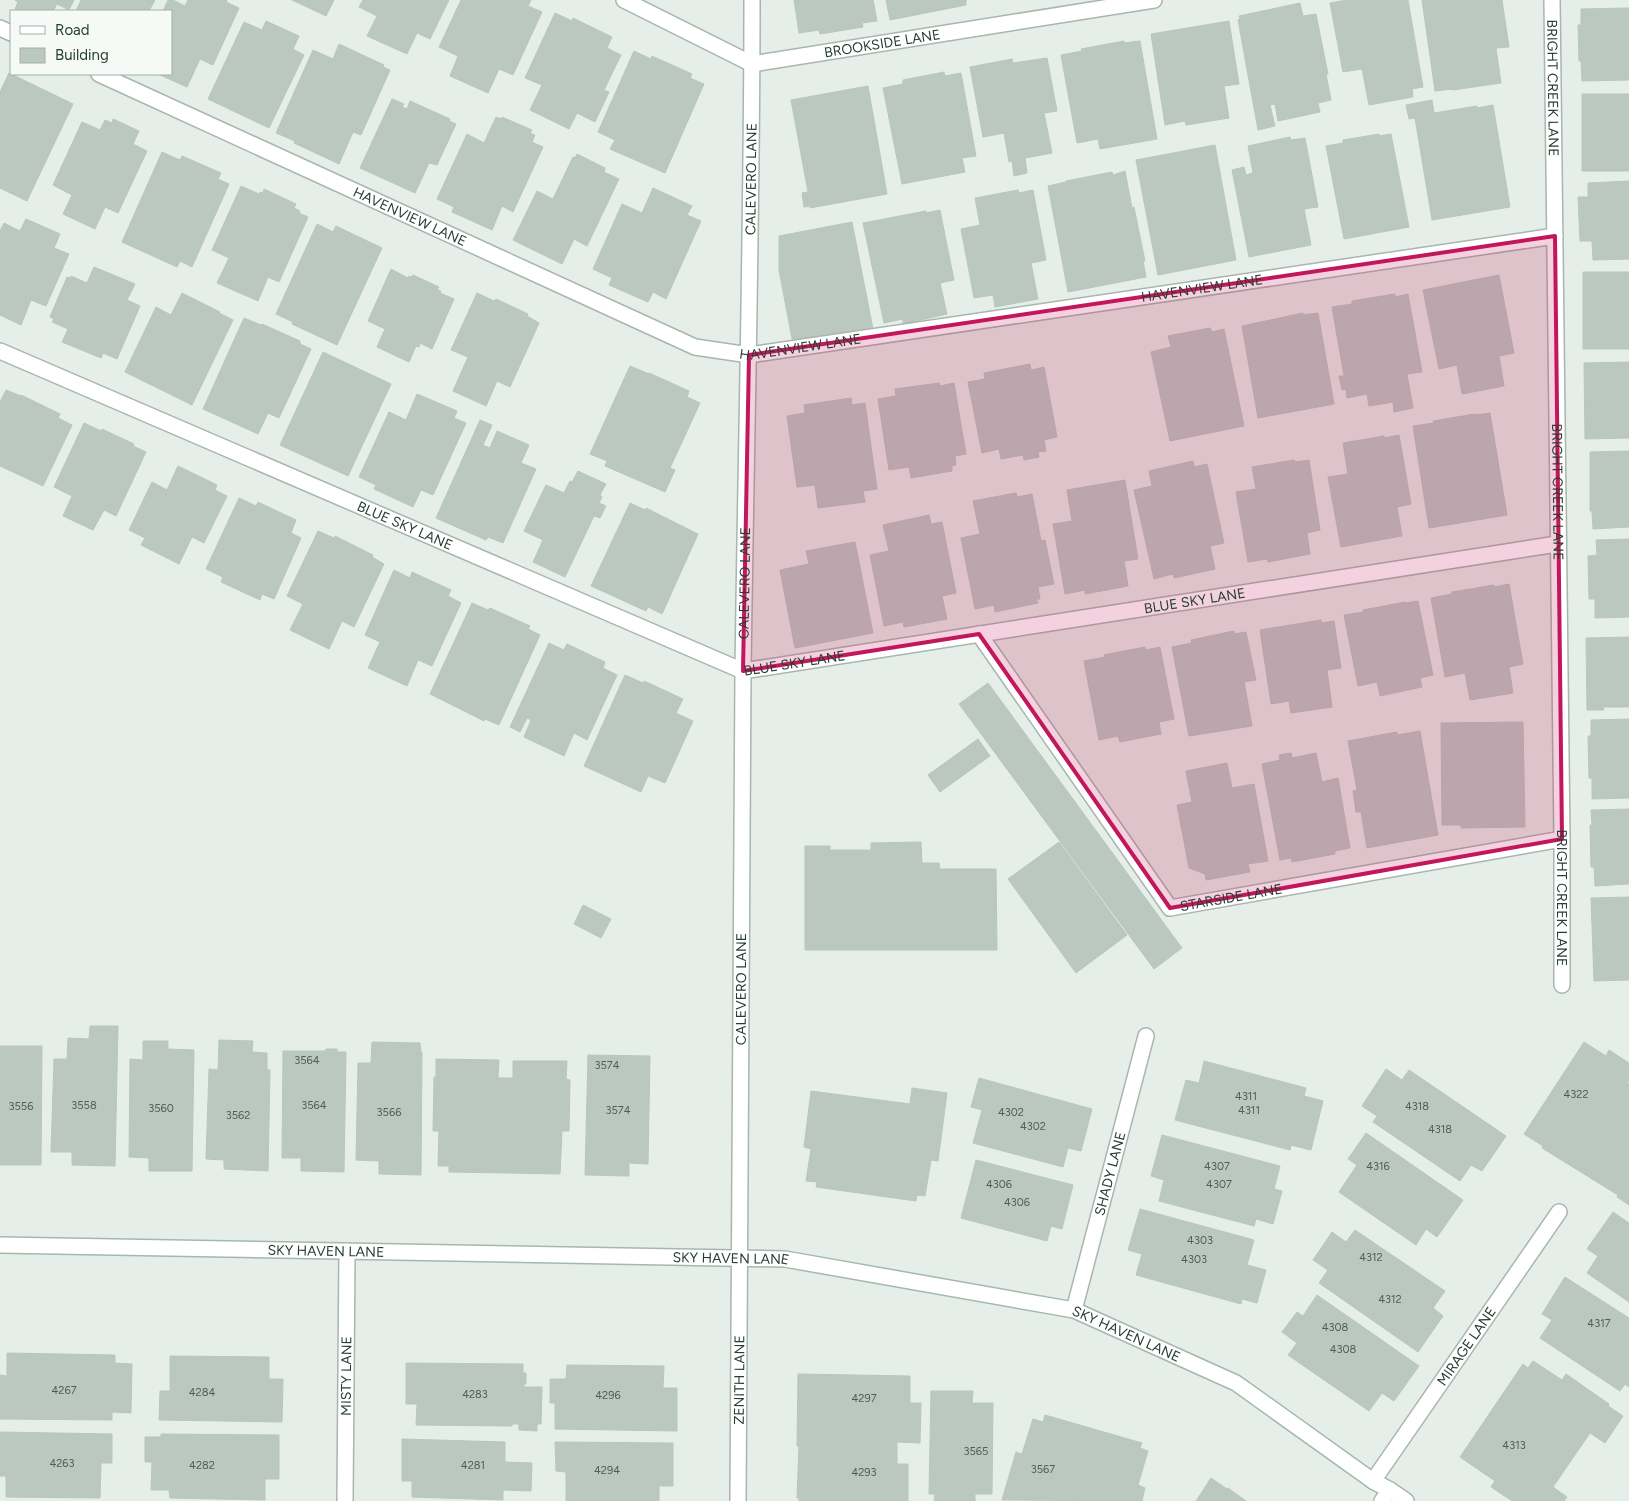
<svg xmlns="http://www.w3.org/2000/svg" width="1629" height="1501" viewBox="0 0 1629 1501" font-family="Figtree,sans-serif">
  <rect width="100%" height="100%" fill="#e5eee8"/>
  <path fill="#bbc8c1" stroke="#b8c7be" d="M15 0H74L69 10 57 4 53 11H19L15 9 18 2Z
    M81 0H155L149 11H76Z
    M168 0H173L185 6 188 0H227L226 2 239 8 213 65 200 59 187 87 158 74H171V11H163Z
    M292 0H334L326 16Z
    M363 0H449L430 39 417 33 407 54 367 36 377 16 359 7Z
    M461 0H531L528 6 542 12 513 75 499 69 488 93 450 76 458 56 439 47Z
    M794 0H873L877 21 862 23 863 27 820 34 819 30 799 33Z
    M886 0H966V5L890 20Z
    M1347 0H1408L1423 87 1412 89 1413 97 1369 105 1362 69 1343 72 1330 3Z
    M1422 0H1502L1509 47 1496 48 1501 83 1453 90V89L1435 91Z
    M1300 3 1303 16 1316 14 1328 74H1326L1331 100 1318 103 1320 112 1278 121 1275 104 1270 105 1275 126 1258 130 1238 20 1240 19 1239 16Z
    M1629 8V80L1582 81 1581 61H1579L1578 25H1581V9Z
    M555 13 572 21 573 18 612 37 607 48 621 55 604 90 609 92 595 122 577 113 569 129 530 110 542 85 525 78Z
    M266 21 299 36 293 49 304 55 269 128 208 99 244 22 262 30Z
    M1229 21 1239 84 1224 86 1229 118 1186 125 1185 121 1165 125 1151 34Z
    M1124 41V43L1140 41 1157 139 1100 149 1098 139 1077 143 1061 55 1082 51 1081 49Z
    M339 44 384 65 383 67 390 70 361 135 353 132 339 164 294 143 295 141 276 133 313 50 333 59Z
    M634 51 651 59 652 56 692 74 690 78 704 84 665 173 610 149 615 140 598 132Z
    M1047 58 1057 111 1044 113 1052 153 1025 158 1027 173 1014 176 1012 161 1009 162 1004 133 983 137 970 67 1012 59 1013 63Z
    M944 72 945 76 961 73 976 156 962 158 965 172 902 184 883 88 903 84V80Z
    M9 73 73 104 27 201 0 188V92Z
    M868 86 887 194 810 208V206L804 207 802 193 808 192 791 100Z
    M1582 94H1629V171H1582Z
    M392 99 404 104 402 107 407 109 410 101 450 119 449 121 456 124 437 165 429 163 415 193 360 168Z
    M1432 100 1434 113 1477 106V108L1493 105 1510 207 1432 220 1415 118 1409 119 1406 105Z
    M496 117 501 119 502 117 532 130 530 133 535 135 532 142 543 147 513 212 502 206 492 230 452 212 454 207 437 199 467 134 484 143Z
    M113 119 139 131 133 144 147 151 118 213 105 207 95 229 63 214 72 195 53 185 82 122 100 130 105 120 112 123Z
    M1379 134 1378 136 1391 134 1409 227 1344 239 1326 146 1343 143V140Z
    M1290 137 1291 140 1305 138 1318 207 1304 209 1311 245 1249 257 1232 170 1244 167 1246 175 1253 173 1248 146Z
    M1215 145 1236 260 1158 275 1136 160Z
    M162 152 180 160 182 156 221 173 218 179 229 184 192 267 180 261 177 267 122 242Z
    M577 154 605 168 604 172 619 179 587 246 574 239 562 264 513 240 537 191 553 199 573 157 575 158Z
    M1125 171 1132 208 1134 207 1145 261H1143L1146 277 1068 292 1048 186 1066 182V181L1112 172 1113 175Z
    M1629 181V259L1593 260 1592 241H1580L1578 197H1588V183Z
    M241 186 259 194 260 192 263 193 264 189 296 204 294 208 300 211 299 213 308 217 279 282 268 277 258 301 217 283 229 258 212 250Z
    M653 188 692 206 687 215 701 221 666 299 653 292 648 302 609 285 612 278 593 269 622 204 642 213Z
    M1018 190 1019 193 1033 190 1046 260 1031 263 1038 299 995 307 993 295 974 298 961 229 980 225 975 198Z
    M940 210 954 280 940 283 947 314 903 324V319L884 323 863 223 926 211V213Z
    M26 219 60 234 54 248 69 254 46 306 31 300 21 325 0 315V231L4 223 20 231Z
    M852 222 873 329 793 344 779 270V236Z
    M317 224 333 232 336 226 382 248 337 345 292 324 293 322 276 314Z
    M94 267 135 284 127 300 140 306 117 359 103 353 101 358 62 342 68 329 52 322 54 319 50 317 67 277 71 278V276L87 283Z
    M391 269 408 278 409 276 412 277 413 275 439 287 437 290 441 291 440 293 454 299 432 349 420 343 419 347 416 346 409 362 377 347 385 329 368 321Z
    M1583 272H1629V349H1583Z
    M1499 275 1514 353 1499 356 1504 386 1462 394 1457 365 1439 369 1423 290Z
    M182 293 220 312 219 313 233 320 192 405 125 372 156 307 171 315Z
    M477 293 494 301 496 299 528 314 527 316 539 323 510 387 497 381 486 406 453 391 468 357 451 350Z
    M1395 294V297L1408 294 1422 372 1407 374 1413 408 1394 412 1393 402 1369 406 1367 394 1347 398 1346 389 1342 390 1339 376H1344L1332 307 1352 304V301Z
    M1303 313V315L1318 313 1334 404 1258 418 1242 326Z
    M244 318 261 325 262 324 300 341V344L311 349 279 418 268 413 258 434 203 409Z
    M1210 328 1212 332 1224 329 1244 426 1170 441 1151 352 1171 347 1168 336Z
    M323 352 391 384 348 476 280 445Z
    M1629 362V438L1585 439 1584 363Z
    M1030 364 1031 370 1044 367 1057 437 1044 440 1046 451 1038 452 1039 457 1024 460 1023 455 1001 459 999 449 982 453 968 382 985 379 984 373Z
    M630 366 649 374V373L689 391 687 397 700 403 670 468 675 470 665 492 605 466 607 461 590 454Z
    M939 383 940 386 954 383 966 454 955 456 956 465 952 466V471L911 478 909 467 889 470 878 399 896 396 895 389Z
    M6 390 21 396V395L60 414 58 418 72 425 43 486 0 466V402Z
    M417 394 457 411 454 418 466 423 433 495 421 490 413 507 374 489 376 485 359 477 389 412 406 420Z
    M851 398 852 405 865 403 877 489 863 491 865 502 818 508 815 485 797 487 787 416 805 413 804 405Z
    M1490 413 1507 515 1429 528 1413 426 1434 423 1433 421 1475 414 1476 415Z
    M480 420 492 425 483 445 490 448 497 431 529 445 521 463 536 469 503 543 488 537 486 540 436 518Z
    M84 423 101 431 102 429 134 444 133 446 146 452 116 516 104 510 93 530 63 516 72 496 54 487Z
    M1399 435 1411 504 1397 507 1402 536 1341 547 1328 477 1348 474 1343 443 1384 436V438Z
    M1629 451V527L1593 529 1592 511H1590V452Z
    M1294 460 1295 462 1309 460 1320 530 1307 533 1310 554 1268 562 1267 559 1248 562 1236 492 1256 489 1252 467Z
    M1193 461 1194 467 1207 464 1224 543 1210 546 1215 569 1174 578 1173 574 1154 579 1134 490 1152 486 1149 471Z
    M178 466 217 485 215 490 227 496 204 543 192 537 179 564 141 545 145 538 129 530 152 482 167 490Z
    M578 471 606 484 600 495 602 497 599 503 606 506 600 518 594 516 565 577 533 562 543 540 524 531 546 485 564 493 570 481 572 482Z
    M1125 480 1138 559 1124 561 1128 586 1085 594V590L1065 594 1053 524 1072 521 1067 490Z
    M1016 493 1017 497 1032 494 1041 541 1045 540 1054 584 1038 587 1040 599H1036L1038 603 995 612 994 605 975 609 961 538 980 534 973 501Z
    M239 498 256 506 258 502 296 520 291 533 301 538 274 599 262 594 260 600 221 582 223 577 206 569Z
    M630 503 645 510 646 508 698 534 662 614 648 607 646 611 591 586Z
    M929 515 931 524 942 522 956 593 942 596 947 619 904 627 903 622 884 626 870 555 889 551 883 525Z
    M318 531 334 538 335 536 373 555 372 557 384 564 354 627 342 621 329 649 290 630 303 604 287 596Z
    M1629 539V617L1595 618V599H1589L1588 556 1597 555 1596 540Z
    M855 542 873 633 795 648 780 570 809 564 806 551Z
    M394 570 410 578 412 572 451 590 448 596 461 603 432 666 418 660 407 686 368 668 380 642 365 635Z
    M1509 584 1523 664 1509 667 1513 693 1470 700 1465 673 1445 677 1431 598 1452 594V592L1494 585V587Z
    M1418 601 1433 675 1420 678 1422 687 1380 696 1377 682 1358 686 1344 615 1364 612 1363 610 1405 602V603Z
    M472 603 488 610 490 608 530 626 528 629 540 635 499 725 485 719 484 721 430 694Z
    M1321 620V623L1334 621 1341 668 1327 670 1332 707 1291 713 1289 701 1271 704 1260 630Z
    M1234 631V634L1246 632 1256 680 1244 682 1252 726 1189 736 1172 647 1192 643 1191 640Z
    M1629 637V707H1603L1604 710H1587L1586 638Z
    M549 643 564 650 567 644 605 662 603 668 617 675 587 740 574 733 564 756 524 737 531 720 527 718 520 732 510 727Z
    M1145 647 1146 650 1160 647 1174 719 1159 722 1161 734 1120 742 1118 736 1099 740 1084 661 1105 657 1104 655Z
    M625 675 643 683 644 681 683 699 676 713 693 721 665 783 648 776 641 792 584 766Z
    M988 683 1182 948 1154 969 959 704Z
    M1629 719V798L1592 799V778H1589L1588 736H1591V720Z
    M1523 722 1525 827 1461 828V825H1442L1441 723Z
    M1420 731 1438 835 1367 848 1361 812H1356L1353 791 1357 790 1348 741 1397 732V735Z
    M978 739 990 756 940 792 928 775Z
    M1291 753 1292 758 1316 753 1322 782 1338 778 1350 848 1335 851V854L1292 862 1291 858 1280 860 1262 764 1280 760 1279 755Z
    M1227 763 1232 788 1254 784 1268 861 1248 864 1250 872 1206 880 1205 874 1189 868 1177 805 1192 802 1186 771Z
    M1629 809V884L1595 886 1594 867H1591L1590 825H1592L1591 810Z
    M921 842 922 863H939L940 869H996L997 950H805V846H830V850H871V843Z
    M1059 842 1127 935 1076 973 1008 879Z
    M1629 897V980L1594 981 1591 898Z
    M583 905 611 919 601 938 574 924Z
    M90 1026H118L115 1166 72 1165V1152H51L54 1059H67L68 1038 89 1039Z
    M219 1040 253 1041 252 1052 267 1053V1070H270L268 1171 224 1169V1160L206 1159 209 1069 218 1070Z
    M143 1041H168V1049L194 1050 192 1171H149V1158L129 1157 130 1059 143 1060Z
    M372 1042 420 1043 421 1052H422L421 1175 379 1174V1161L356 1160 358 1063H371Z
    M1584 1042 1606 1056 1609 1050 1629 1063V1080L1627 1083 1629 1084V1205L1617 1197 1618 1195 1542 1148 1543 1146 1524 1134Z
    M0 1046H42L41 1165H0Z
    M326 1049H337V1052H346L344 1172 301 1171V1158H282L283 1051H326Z
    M588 1055 650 1056 648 1164 629 1163V1176L585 1175Z
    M436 1059 499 1060 498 1078H513V1061H567L566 1079 570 1080 569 1131H562L560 1174 449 1172V1166H438L439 1131H433L434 1077H436Z
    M1204 1061 1306 1088 1304 1096 1323 1101 1311 1150 1291 1145 1290 1150 1175 1120 1186 1080 1199 1083Z
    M1386 1069 1402 1080 1409 1070 1506 1136 1482 1171 1471 1165 1460 1181 1373 1122 1377 1116 1362 1106Z
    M979 1078 1092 1109 1081 1151 1068 1148 1063 1167 973 1143 982 1110 971 1107Z
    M912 1088 947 1093 938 1161 931 1160 925 1196 917 1195 916 1201 816 1187 817 1182 806 1181 811 1149 804 1147 811 1091 910 1104Z
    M1366 1133 1463 1200 1437 1237 1426 1229 1416 1245 1339 1192 1357 1165 1348 1159Z
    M1162 1135 1280 1166 1274 1189 1282 1191 1273 1224 1256 1219 1254 1226 1159 1201 1164 1180 1151 1176Z
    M976 1160 1073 1185 1062 1229 1051 1226 1047 1241 961 1218Z
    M1140 1209 1254 1240 1247 1265 1266 1270 1257 1303 1242 1299 1241 1304 1136 1275 1142 1254 1128 1250Z
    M1613 1212 1629 1223V1302L1587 1273 1598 1256 1587 1249Z
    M1355 1230 1445 1291 1433 1308 1443 1316 1418 1352 1319 1283 1328 1270 1313 1260 1332 1232 1346 1242Z
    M1565 1277 1629 1318V1387L1625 1384 1620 1391 1540 1338 1552 1320 1542 1314Z
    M1317 1295 1419 1366 1394 1401 1382 1393 1369 1411 1288 1355 1297 1343 1282 1332 1297 1312 1303 1316Z
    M7 1353 115 1355V1363L132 1364 131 1413 112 1412V1420L0 1419V1375L7 1376Z
    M170 1356 269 1357V1379H283L282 1422 159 1420 160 1391H170Z
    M1533 1361 1562 1380 1566 1374 1609 1404 1608 1406 1623 1416 1605 1443 1590 1433 1553 1487 1567 1497 1564 1501H1512L1491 1487 1495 1481 1460 1457 1523 1364 1528 1368Z
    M406 1363 523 1364V1373H526V1384H524V1387H542L541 1424H537V1431L519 1430V1424H512V1426L416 1425 417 1404H406Z
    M567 1365 664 1366 663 1388H677V1431L555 1429V1403H550V1379H566Z
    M798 1374 910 1376V1403H921L920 1443 897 1442V1464H908V1501H799V1498H797L799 1446H797Z
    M931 1391H973L972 1403H993L992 1494H975V1501H934L935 1494H929Z
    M1045 1415 1142 1443 1140 1448 1148 1451 1138 1485 1145 1488 1142 1501 1002 1500 1016 1452 1022 1454 1033 1419 1043 1422Z
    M0 1432 112 1434V1463H101L100 1498 6 1497V1476H0Z
    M161 1434 279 1435V1479H265V1500L170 1498 169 1490H151L152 1462H145V1437H161Z
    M402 1439 505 1442V1462L532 1463 531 1491 503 1490V1500L412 1497V1481H402Z
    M555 1442 673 1443V1486H659V1501H566V1472L556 1471Z
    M1211 1478 1227 1489 1228 1488 1246 1501H1196Z"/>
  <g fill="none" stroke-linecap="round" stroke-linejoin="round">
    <g stroke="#a8b6ae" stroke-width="18">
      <g id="street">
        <path id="s1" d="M624 0 752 64 1154 0"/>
        <path id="s2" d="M1552 0 1562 839V985"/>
        <path d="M0 28 11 33"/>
        <path id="s3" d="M99 74 695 347 749 355 1555 236"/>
        <path id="s4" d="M0 351 743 671 1557 544"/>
        <path id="s5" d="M979 634 1170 908 1562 839"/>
        <path id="s6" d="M1074 1310 1146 1036"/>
        <path id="s7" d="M1373 1481 1559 1212"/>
        <path id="s8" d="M345 1501 347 1251"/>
        <path id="s9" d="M738 1501C741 1224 740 948 743 671 746 448 752 224 752 0"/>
        <path d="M1382 1501 1390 1490"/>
      </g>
    </g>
    <g stroke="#a4b9ae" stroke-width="18">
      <g id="secondary">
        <path id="s10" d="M0 1245 785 1259 1074 1310 1236 1383 1373 1481 1390 1490 1406 1501"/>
      </g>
    </g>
    <use href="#street" stroke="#fff" stroke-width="15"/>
    <use href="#secondary" stroke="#fff" stroke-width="15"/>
  </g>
  <path fill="#c2185b" fill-opacity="0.2" stroke="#c2185b" stroke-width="4" stroke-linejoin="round" d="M1555 236 1562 839 1170 908 979 634 743 671 749 355Z"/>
  <g text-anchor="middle" stroke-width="4" stroke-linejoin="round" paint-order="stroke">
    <g font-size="11" fill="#4a6156">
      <text x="307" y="1064">3564</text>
      <text x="607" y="1069">3574</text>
      <text x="1576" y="1098">4322</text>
      <text x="1246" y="1100">4311</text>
      <text x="84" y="1109">3558</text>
      <text x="314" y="1109">3564</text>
      <text x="21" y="1110">3556</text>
      <text x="1417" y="1110">4318</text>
      <text x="161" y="1112">3560</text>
      <text x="618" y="1114">3574</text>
      <text x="1249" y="1114">4311</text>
      <text x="389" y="1116">3566</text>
      <text x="1011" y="1116">4302</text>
      <text x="238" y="1119">3562</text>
      <text x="1033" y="1130">4302</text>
      <text x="1440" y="1133">4318</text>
      <text x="1217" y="1170">4307</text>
      <text x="1378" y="1170">4316</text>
      <text x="999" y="1188">4306</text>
      <text x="1219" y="1188">4307</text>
      <text x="1017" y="1206">4306</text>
      <text x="1200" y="1244">4303</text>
      <text x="1371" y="1261">4312</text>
      <text x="1194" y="1263">4303</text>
      <text x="1390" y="1303">4312</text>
      <text x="1599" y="1327">4317</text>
      <text x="1335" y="1331">4308</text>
      <text x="1343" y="1353">4308</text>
      <text x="64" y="1394">4267</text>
      <text x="202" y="1396">4284</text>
      <text x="475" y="1398">4283</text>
      <text x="608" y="1399">4296</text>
      <text x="864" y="1402">4297</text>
      <text x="1514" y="1449">4313</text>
      <text x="976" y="1455">3565</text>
      <text x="62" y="1467">4263</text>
      <text x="202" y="1469">4282</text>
      <text x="473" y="1469">4281</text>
      <text x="1043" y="1473">3567</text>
      <text x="607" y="1474">4294</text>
      <text x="864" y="1476">4293</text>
    </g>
    <g font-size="14" fill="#253f33" stroke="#f6faf7">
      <text dy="5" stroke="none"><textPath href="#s1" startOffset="275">BROOKSIDE LANE</textPath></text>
      <text dy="5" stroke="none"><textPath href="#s2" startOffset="88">BRIGHT CREEK LANE</textPath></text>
      <text dy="5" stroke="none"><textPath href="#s9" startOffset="1322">CALEVERO LANE</textPath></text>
      <text dy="5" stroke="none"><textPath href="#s3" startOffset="342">HAVENVIEW LANE</textPath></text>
      <text dy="5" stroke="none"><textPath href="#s3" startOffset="1168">HAVENVIEW LANE</textPath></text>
      <text dy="5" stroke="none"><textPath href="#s3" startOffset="762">HAVENVIEW LANE</textPath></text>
      <text dy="5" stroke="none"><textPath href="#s2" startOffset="492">BRIGHT CREEK LANE</textPath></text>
      <text dy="5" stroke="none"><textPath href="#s4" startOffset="441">BLUE SKY LANE</textPath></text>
      <text dy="5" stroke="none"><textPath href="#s9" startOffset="918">CALEVERO LANE</textPath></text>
      <text dy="5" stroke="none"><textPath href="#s4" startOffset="1266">BLUE SKY LANE</textPath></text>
      <text dy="5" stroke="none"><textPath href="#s4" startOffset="861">BLUE SKY LANE</textPath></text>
      <text dy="5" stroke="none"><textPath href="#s5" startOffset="396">STARSIDE LANE</textPath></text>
      <text dy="5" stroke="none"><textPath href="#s2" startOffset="898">BRIGHT CREEK LANE</textPath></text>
      <text dy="5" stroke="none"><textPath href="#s9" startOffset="512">CALEVERO LANE</textPath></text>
      <text dy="5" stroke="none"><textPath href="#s6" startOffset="141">SHADY LANE</textPath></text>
      <text dy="5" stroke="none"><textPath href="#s10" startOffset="326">SKY HAVEN LANE</textPath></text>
      <text dy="5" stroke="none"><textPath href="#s10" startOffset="731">SKY HAVEN LANE</textPath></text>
      <text dy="5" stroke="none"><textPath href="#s10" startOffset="1136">SKY HAVEN LANE</textPath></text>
      <text dy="5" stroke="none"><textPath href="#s7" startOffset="164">MIRAGE LANE</textPath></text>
      <text dy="5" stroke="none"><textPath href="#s8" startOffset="125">MISTY LANE</textPath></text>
      <text dy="5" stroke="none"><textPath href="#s9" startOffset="121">ZENITH LANE</textPath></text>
    </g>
  </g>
  <rect x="10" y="10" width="162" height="65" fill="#f6faf7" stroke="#a2afa9"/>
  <rect x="20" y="26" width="25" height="8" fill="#ffffff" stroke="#a2afa9"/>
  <text x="55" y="35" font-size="15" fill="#253f33">Road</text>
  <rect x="20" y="48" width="25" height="15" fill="#bbc8c1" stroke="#a2afa9"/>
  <text x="55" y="60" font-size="15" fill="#253f33">Building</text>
</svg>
